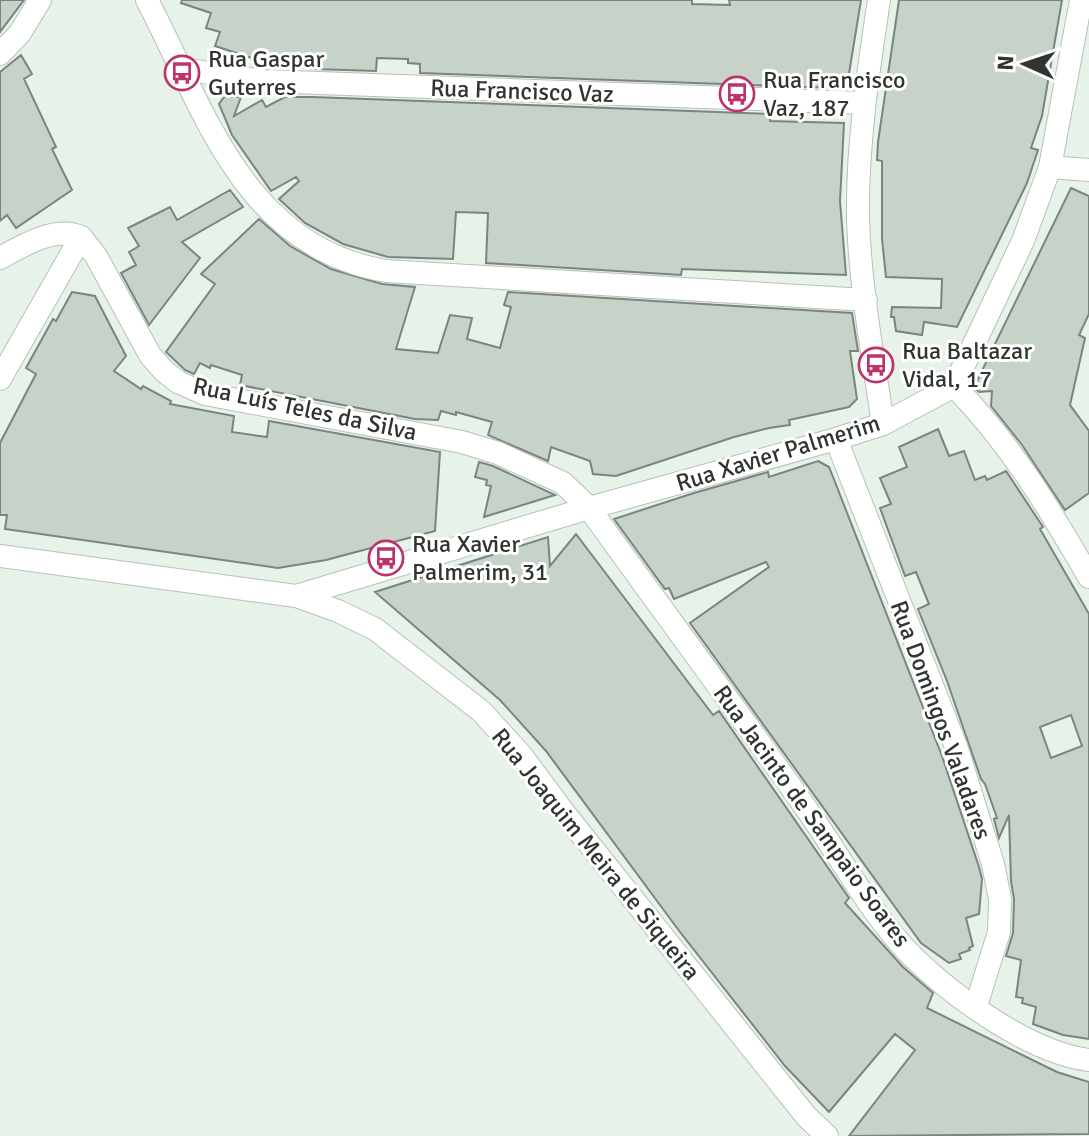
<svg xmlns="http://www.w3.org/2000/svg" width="1089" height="1136" viewBox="0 0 1089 1136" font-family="Signika,sans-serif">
  <rect width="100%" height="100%" fill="#e7f2e9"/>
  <path fill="#c7d2c9" stroke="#7b857d" stroke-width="2" fill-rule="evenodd" d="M0 0H24L0 32Z
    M182 0H692V4L730 5 729 0H861L847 86 835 88 420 73V64L408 63V59L377 58 376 71 314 69 258 60 215 46 220 32 206 28 211 13 181 3Z
    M899 0H1062L1042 116 1031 148 1038 150 1027 183 957 327 924 322 922 335 896 331 894 317H891L892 307 941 308 942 279 886 277 882 239V161L877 160 878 142Z
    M21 55 32 74 24 79 56 147 52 149 72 190 16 228 7 215 0 221V72Z
    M224 97H241L234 116 262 100 266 107 285 97H312L770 114V121L844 123 840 201 846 275 682 269 681 275 486 263 488 213 456 212 453 259 388 257 343 244 305 223 279 199 299 181 296 177 271 191 232 135 219 104Z
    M1071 188 1089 196V314L1079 335 1085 338 1070 405 1089 431V493L1065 510 1022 445 991 406 992 391 979 392 974 387Z
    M230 190 243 207 182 242 200 258 149 325 121 273 136 265 129 252 139 246 128 228 170 207 177 220Z
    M259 219 290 246 331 269 382 284 415 287 396 349 438 353 450 315 472 318 467 339 500 348 511 307 504 305 508 292 852 313 858 351H850L857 399 849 407 789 420 790 425 769 428 734 437 616 476 593 474 590 461 551 447 548 461 488 435 492 422 456 412V415L441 411 438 420 415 419 240 385 242 375 211 365 210 368 200 363 194 374 185 370 166 352 215 284 201 274Z
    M72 292 95 296 126 356 114 371 141 389 143 386 171 401 170 404 234 416 232 432 267 437 269 421 440 452 435 531 326 560 278 568 5 529 7 515H0V443L36 374 26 368 53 319 56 321Z
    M938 429 949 456 964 451 975 480 985 476 987 480 1006 471 1043 527 1040 529 1089 614V1039L1063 1035 1033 1024 1036 1007 1022 1003 1023 998 1016 997 1021 960 1006 956 1013 933 1014 899 1011 881 1009 815 999 838 994 819 997 818 985 784 981 779 947 681 918 609 929 604 916 572 905 576 880 508 891 504 880 478 907 467 899 447ZM1071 715 1082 746 1051 758 1040 727Z
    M818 461 829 467 835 482 942 756 979 867 982 879 979 914 966 918 973 946 969 948 970 950 959 954 961 959 949 963 921 943 690 623 769 567 766 562 674 599 669 588 665 589 614 519 694 493 768 472 769 477Z
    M479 462 493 466 555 495 484 517 491 486 486 485 487 480 475 477Z
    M576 534 713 715 719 711 849 898 845 903 903 967 933 993 927 1008 1057 1072 1089 1082V1134L849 1136 915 1050 895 1034 829 1112 785 1066 680 932 546 751 500 700 375 592 548 537 550 566Z"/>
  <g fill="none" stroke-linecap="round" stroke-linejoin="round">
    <g stroke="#b6c1b9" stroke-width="24">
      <path id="minor" d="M147 0C205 111 244 247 386 271L866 300
        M879 0C868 73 857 145 858 218 860 287 873 356 883 424
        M0 54 20 33 40 0
        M182 69 264 81 864 103
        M1050 167 1089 170
        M81 237 96 256 150 355 164 371 178 382 205 394 462 442 498 453 563 483 589 508C662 610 738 711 810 814 843 861 872 916 913 957 955 998 1031 1053 1089 1060
        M0 258C22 246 56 225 81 237
        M0 379 81 237
        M954 386C1010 443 1049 508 1089 577
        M836 439 957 749 993 864 1000 899 999 932 976 1006
        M0 556 296 596 338 611 375 629 481 711 522 756 562 810 806 1116 827 1136
        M296 596 589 508 836 439 883 424 954 386 1023 241 1050 167 1081 0"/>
    </g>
    <use href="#minor" stroke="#fff" stroke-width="22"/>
  </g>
  <defs>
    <g id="bus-ring" transform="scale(1.8)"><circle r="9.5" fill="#fff" stroke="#be336a" stroke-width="1.5"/><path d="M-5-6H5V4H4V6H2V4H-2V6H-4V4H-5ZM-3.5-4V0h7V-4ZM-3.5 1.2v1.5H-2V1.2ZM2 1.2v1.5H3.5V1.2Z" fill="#be336a"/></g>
  </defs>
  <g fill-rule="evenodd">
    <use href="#bus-ring" x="182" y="73"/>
    <use href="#bus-ring" x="737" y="94"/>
    <use href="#bus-ring" x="876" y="365"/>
    <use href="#bus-ring" x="386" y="558"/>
  </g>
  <g text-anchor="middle" stroke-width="6" stroke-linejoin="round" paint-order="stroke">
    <g font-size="24" fill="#313532" stroke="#fff" text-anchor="start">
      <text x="208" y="67">Rua Gaspar<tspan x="208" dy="28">Guterres</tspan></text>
      <text x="763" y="88">Rua Francisco<tspan x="763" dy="28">Vaz, 187</tspan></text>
      <text x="902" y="359">Rua Baltazar<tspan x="902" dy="28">Vidal, 17</tspan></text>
      <text x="412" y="552">Rua Xavier<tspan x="412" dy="28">Palmerim, 31</tspan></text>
    </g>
    <g font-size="24" fill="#313532" stroke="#fff">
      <text transform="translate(522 91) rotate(2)" y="8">Rua Francisco Vaz</text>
      <text transform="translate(305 409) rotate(12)" y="8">Rua Luís Teles da Silva</text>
      <text transform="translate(778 453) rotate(-17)" y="8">Rua Xavier Palmerim</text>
      <text transform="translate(941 720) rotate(70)" y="8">Rua Domingos Valadares</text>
      <text transform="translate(812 816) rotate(54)" y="8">Rua Jacinto de Sampaio Soares</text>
      <text transform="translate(596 854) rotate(51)" y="8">Rua Joaquim Meira de Siqueira</text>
    </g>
  </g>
  <g transform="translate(1025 64) rotate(273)" stroke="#ffffff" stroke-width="6" paint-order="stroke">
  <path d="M0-6L14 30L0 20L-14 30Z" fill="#313532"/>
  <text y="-12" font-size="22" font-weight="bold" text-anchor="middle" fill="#313532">N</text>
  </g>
</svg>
